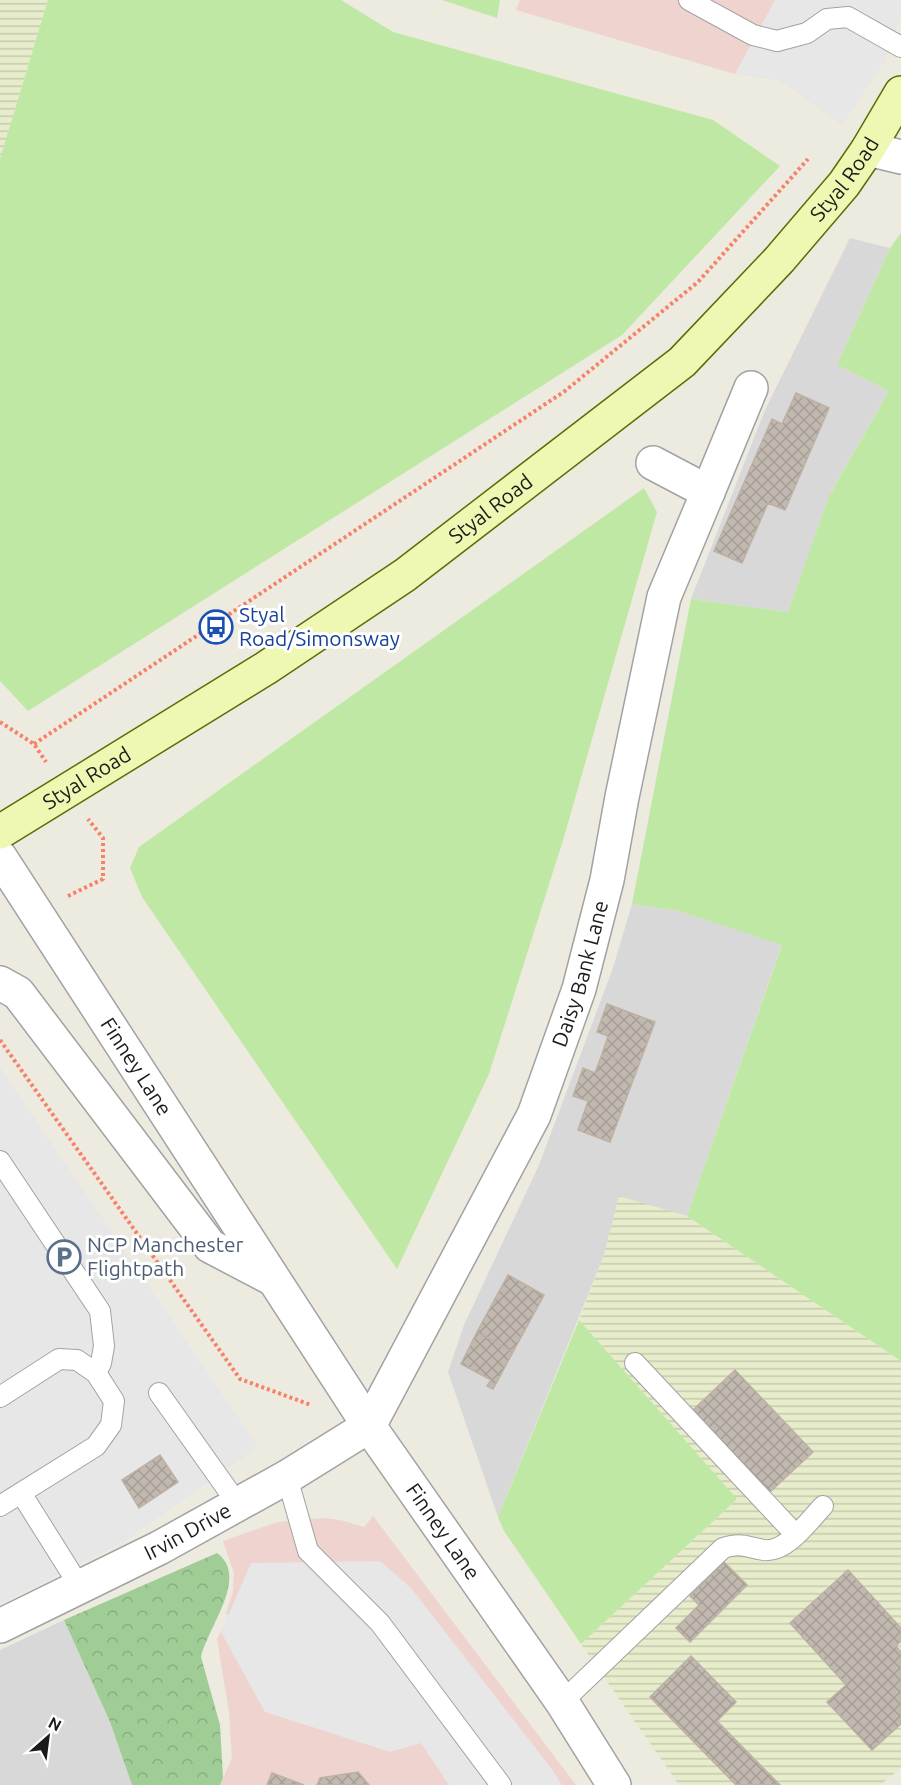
<svg xmlns="http://www.w3.org/2000/svg" width="901" height="1785" viewBox="0 0 901 1785" font-family="Ubuntu,sans-serif">
  <defs>
    <pattern id="farmland-rules" width="6" height="5" patternUnits="userSpaceOnUse" patternTransform="scale(1.5)"><rect width="6" height="5" fill="#e7eccb"/><path d="M0 2.5h6" fill="none" stroke="#c6caae"/></pattern>
    <pattern id="forest-crowns" width="20" height="18" patternUnits="userSpaceOnUse" patternTransform="scale(1.5)"><rect width="20" height="18" fill="#a0cc95"/><path d="M2 6a3 3 0 1 1 6 0M12 15a3 3 0 1 1 6 0" fill="none" stroke="#89af80"/></pattern>
    <pattern id="building-cross-hatch" width="8" height="8" patternUnits="userSpaceOnUse" patternTransform="scale(1.5)"><rect width="8" height="8" fill="#c1b8b0"/><path d="M0 0l8 8M0 8l8-8" fill="none" stroke="#a59e97"/></pattern>
  </defs>
  <rect width="100%" height="100%" fill="#edeae0"/>
  <path fill="#d9d8d8" d="M850 238 890 248 837 365 889 391 831 492 788 612 691 599 765 410Z
    M632 904 679 911 782 944 687 1216 619 1197 604 1255 498 1517 448 1372 464 1325 539 1165 613 968Z
    M64 1620 110 1722 132 1785H0V1650Z"/>
  <path fill="#eed3cf" d="M520 0H901V15L884 61 842 124 780 80 735 74 516 10Z
    M373 1516 576 1785H220L232 1758 229 1712 217 1639 230 1616 226 1614 233 1591 234 1573 223 1541 278 1522 324 1518 340 1520 364 1527Z"/>
  <path fill="url(#farmland-rules)" d="M0 0H48L0 159Z
    M619 1196 687 1216 901 1361V1768L880 1785H679L581 1644 737 1499 579 1320 604 1255Z"/>
  <path fill="#c0e8a5" d="M48 0H341L393 32 713 120 780 166 622 335 28 711 0 681V159Z
    M442 0H500L497 18Z
    M901 233V1361L687 1216 782 945 679 911 632 904 691 599 788 612 829 496 889 391 837 365 890 248Z
    M644 488 657 512 564 837 489 1074 397 1269 142 897 130 868 139 847Z
    M579 1320 737 1499 581 1644 504 1531 498 1517Z"/>
  <path fill="url(#forest-crowns)" d="M217 1553C250 1577 207 1628 201 1657L220 1725 223 1778 220 1785H132L110 1722 64 1620Z"/>
  <path fill="#e7e7e7" d="M775 0H901V15L884 61 842 124 780 80 735 74Z
    M0 1067 258 1447 122 1543 0 1604Z
    M380 1561 411 1588 551 1768 562 1785H449L421 1743 390 1752 265 1712 221 1632 251 1563Z"/>
  <path fill="url(#building-cross-hatch)" stroke="#beb1a3" stroke-width="1.5" d="M796 393 829 408 785 510 768 503 742 563 714 551 772 419 782 424Z
    M607 1004 655 1022 638 1067 602 1054 608 1036 597 1032Z
    M602 1054 638 1067 610 1142 578 1130 588 1101 573 1096 583 1068 595 1073Z
    M508 1275 544 1295 513 1352 477 1332Z
    M477 1332 513 1352 493 1389 487 1386 491 1380 461 1364Z
    M735 1370 813 1452 770 1492 693 1410Z
    M160 1455 178 1482 139 1508 122 1480Z
    M724 1562 747 1585 690 1642 676 1628 699 1605 690 1596Z
    M848 1570 901 1628V1641L896 1646 901 1652V1724L872 1750 827 1702 846 1685 790 1623Z
    M691 1656 736 1702 717 1721 780 1785H736L650 1697Z
    M358 1772 369 1785H317L320 1778Z
    M272 1773 304 1785H267Z"/>
  <g fill="none" stroke-linecap="round" stroke-linejoin="round">
    <g stroke="#a2a2a2" stroke-width="22">
      <path id="service" d="M689 0 753 35 777 41 807 33 827 19 848 17 901 47
        M0 1161 100 1311 104 1346 101 1363 96 1373
        M635 1363 795 1534
        M159 1393 237 1503
        M0 1397 59 1359 77 1360 96 1373 114 1401 111 1425 96 1446 0 1506
        M287 1477 308 1551 380 1623 501 1785
        M21 1493 80 1587
        M562 1702 723 1548C743 1542 745 1547 764 1550 786 1553 809 1521 823 1506"/>
    </g>
    <g stroke="#a2a2a2" stroke-width="36">
      <g id="minor">
        <path d="M868 149 901 157"/>
        <path d="M653 463 708 492 751 388"/>
        <path id="s1" d="M0 1626 159 1548 287 1477 369 1426 534 1115 579 989 607 880 622 797 664 597 708 492"/>
      </g>
    </g>
    <g stroke="#a2a2a2" stroke-width="36">
      <g id="tertiary">
        <path id="s2" d="M0 857 369 1426 562 1702 614 1785"/>
        <path d="M0 983 18 993 210 1246 271 1278"/>
      </g>
    </g>
    <g stroke="#5a6e05" stroke-width="36">
      <g id="secondary">
        <path id="s3" d="M0 832 266 668 405 575 682 362 779 260 844 184 868 149 901 93"/>
      </g>
    </g>
    <path stroke="#f88165" stroke-width="4" stroke-dasharray="3 3" stroke-linecap="butt" d="M0 722 34 744 46 762
      M34 744 565 391 698 282 808 159
      M68 896 103 879V838L88 819
      M0 1040 240 1379 311 1405"/>
    <use href="#service" stroke="#fff" stroke-width="20"/>
    <use href="#minor" stroke="#fff" stroke-width="33"/>
    <use href="#tertiary" stroke="#fff" stroke-width="33"/>
    <use href="#secondary" stroke="#eff8b2" stroke-width="33"/>
  </g>
  <defs>
    <g id="bus-ring" transform="scale(1.725)"><circle r="9.5" fill="#fff" stroke="#1a4fb4" stroke-width="1.5"/><path d="M-5-6H5V4H4V6H2V4H-2V6H-4V4H-5ZM-3.5-4V0h7V-4ZM-3.5 1.2v1.5H-2V1.2ZM2 1.2v1.5H3.5V1.2Z" fill="#1a4fb4"/></g>
    <g id="parking-ring" transform="scale(1.725)"><circle r="9.5" fill="#fff" stroke="#5c6f8a" stroke-width="1.5"/><path d="M-3.5-5.5H1a3.5 3.5 0 0 1 0 7H-1V5.5H-3.5ZM-1-3.4V-.6H.8a1.4 1.4 0 0 0 0-2.8Z" fill="#5c6f8a"/></g>
  </defs>
  <g fill-rule="evenodd">
    <use href="#bus-ring" x="216" y="627"/>
    <use href="#parking-ring" x="64" y="1257"/>
  </g>
  <g text-anchor="middle" stroke-width="6" stroke-linejoin="round" paint-order="stroke">
    <g font-size="21" fill="#1b1b1b" stroke="#fff">
      <text dy="7" stroke="none"><textPath href="#s3" startOffset="1074">Styal Road</textPath></text>
      <text dy="7" stroke="none"><textPath href="#s3" startOffset="588">Styal Road</textPath></text>
      <text dy="7" stroke="none"><textPath href="#s3" startOffset="102">Styal Road</textPath></text>
      <text dy="7" stroke="none"><textPath href="#s1" startOffset="921">Daisy Bank Lane</textPath></text>
      <text dy="7" stroke="none"><textPath href="#s2" startOffset="250">Finney Lane</textPath></text>
      <text dy="7" stroke="none"><textPath href="#s1" startOffset="210">Irvin Drive</textPath></text>
      <text dy="7" stroke="none"><textPath href="#s2" startOffset="807">Finney Lane</textPath></text>
    </g>
    <g font-size="21" fill="#164399" stroke="#fff" text-anchor="start">
      <text x="239" y="622">Styal<tspan x="239" dy="24">Road/Simonsway</tspan></text>
    </g>
    <g font-size="21" fill="#4e5e75" stroke="#fff" text-anchor="start">
      <text x="87" y="1252">NCP Manchester<tspan x="87" dy="24">Flightpath</tspan></text>
    </g>
  </g>
  <g transform="translate(48 1737) rotate(28)" stroke="#ffffff" stroke-width="4.5" paint-order="stroke">
  <path d="M0-4.5L10 22L0 15L-10 22Z" fill="#1b1b1b"/>
  <text y="-9" font-size="16" font-weight="bold" text-anchor="middle" fill="#1b1b1b">N</text>
  </g>
</svg>
